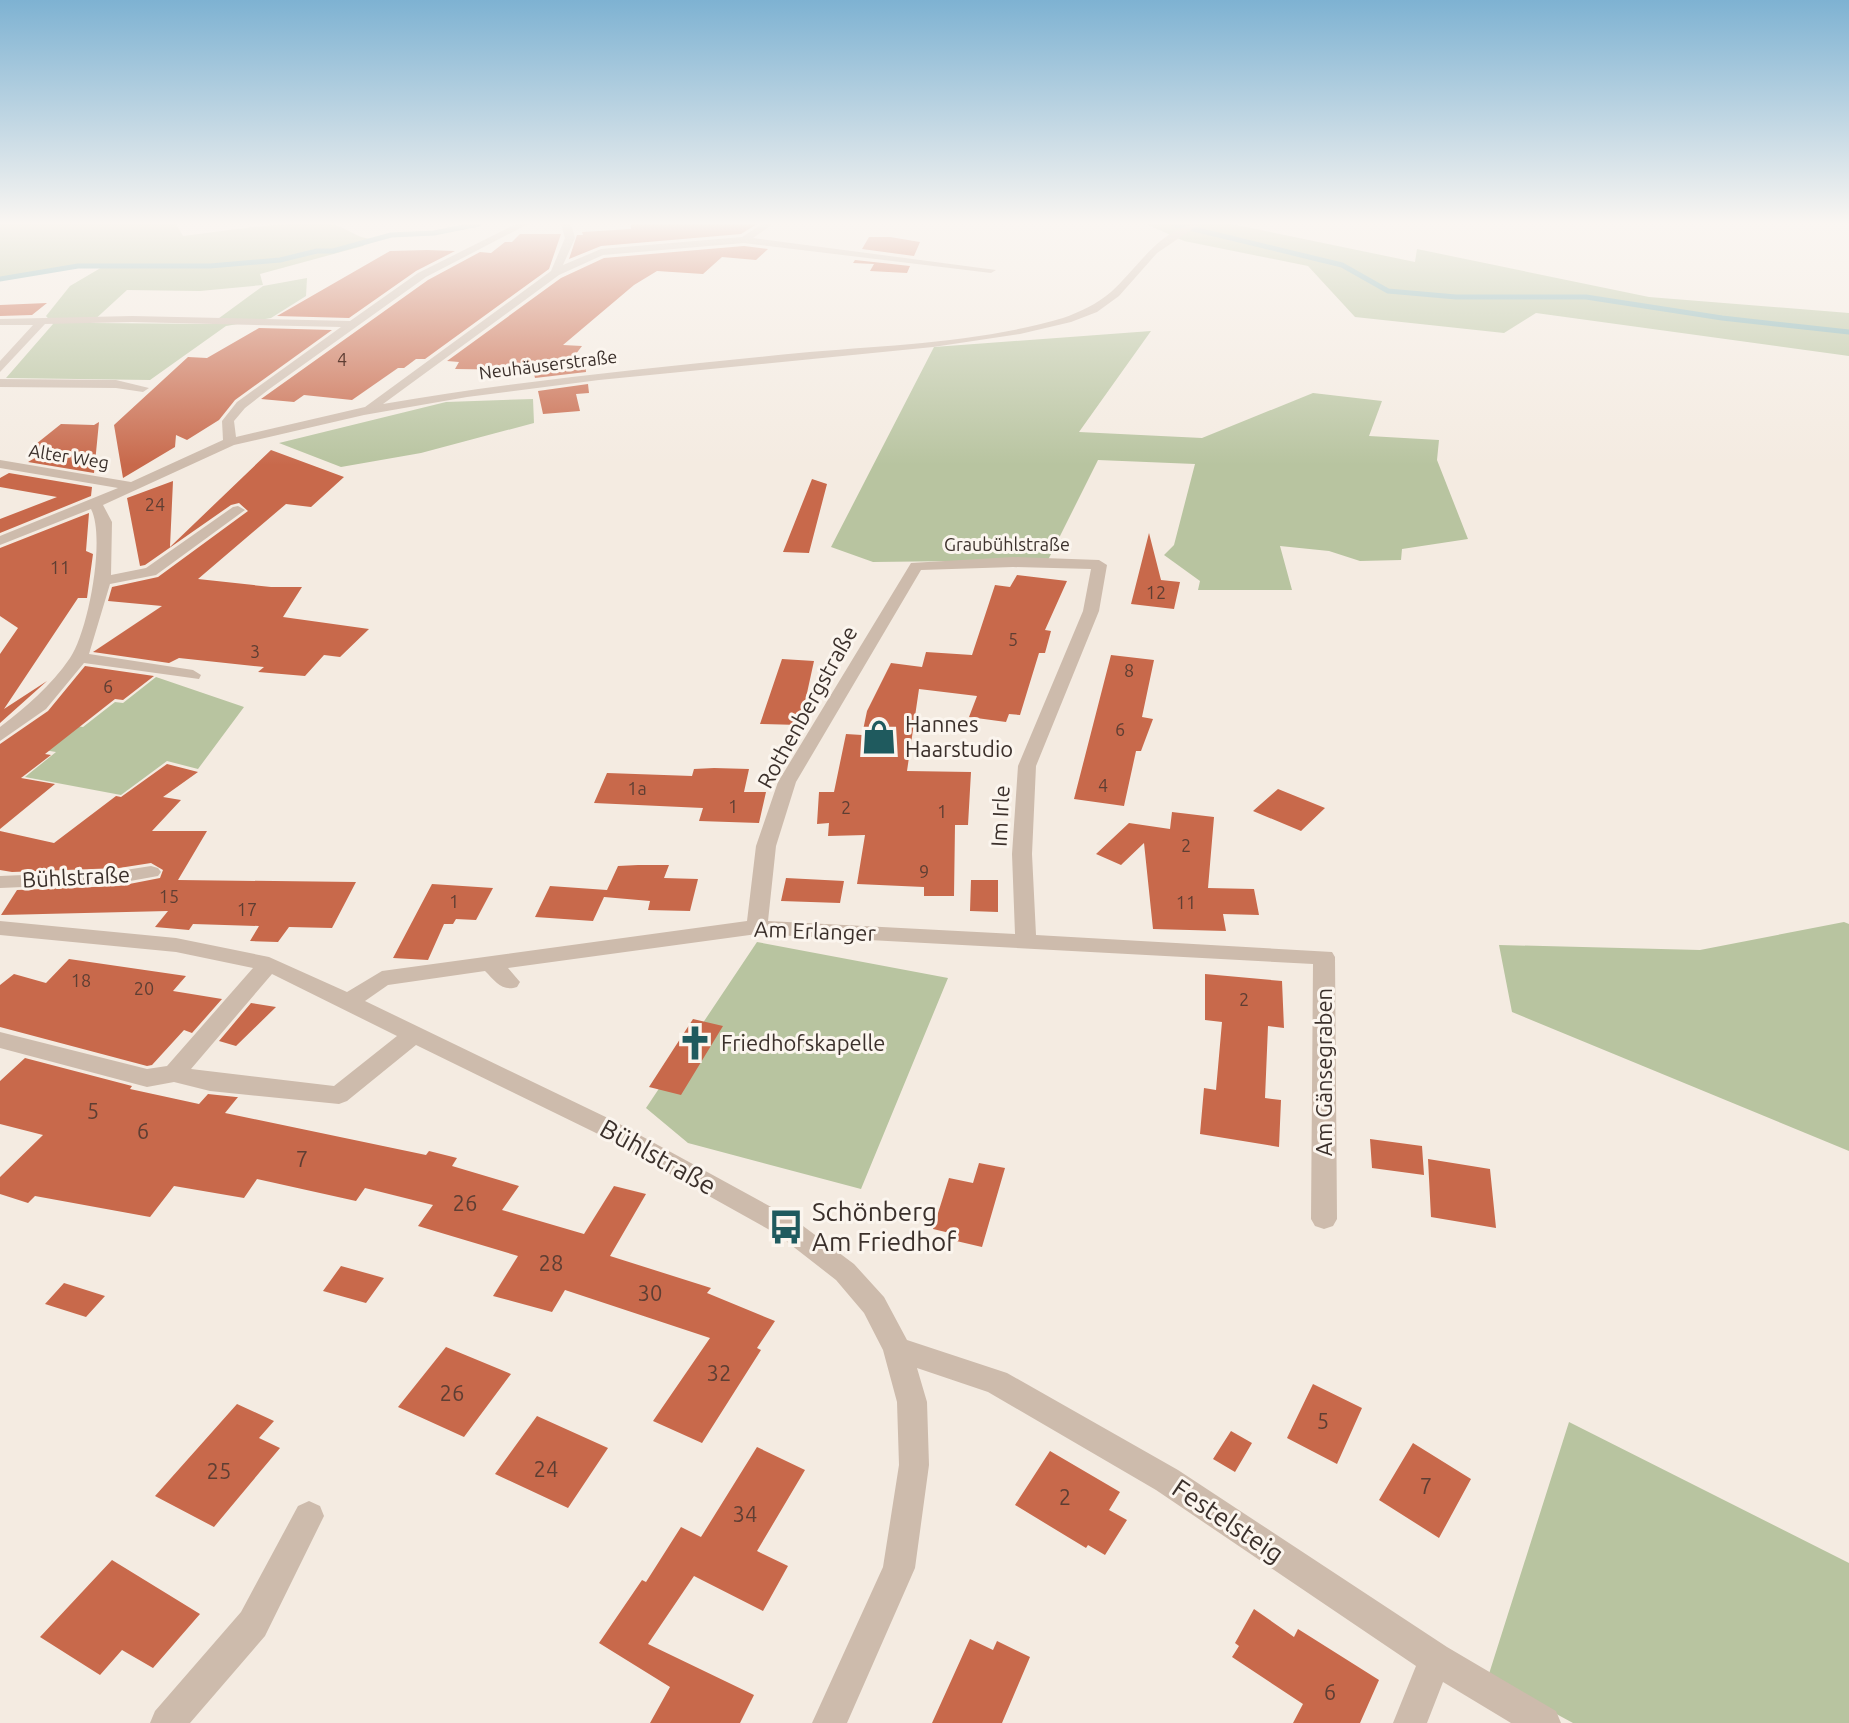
<svg xmlns="http://www.w3.org/2000/svg" width="1849" height="1723" viewBox="0 0 1849 1723" font-family="Ubuntu,sans-serif">
  <rect width="100%" height="100%" fill="#f4ebe1"/>
  <path fill="#b8c4a0" d="M0 224H176L183 236C231 230 281 221 330 224 344 225 355 238 371 239L363 246 260 274 263 285 200 291 127 290 91 323 211 324 263 286 307 278 306 296 271 318 226 326 150 380 6 378 53 324 46 316 70 286 104 266 60 268 0 278Z
    M1146 224H1232L1415 262 1417 249 1649 297 1849 313V356L1536 313 1504 333 1355 317 1308 266 1184 241Z
    M1151 331 1079 432 1202 438 1313 393 1382 401 1369 436 1439 440 1437 460 1468 539 1402 549 1401 560 1360 561 1329 551 1280 546 1292 590H1198L1200 581 1164 555 1174 545 1195 464 1098 460 1048 560 873 562 831 547 934 347Z
    M533 399 534 423 421 453 341 467 279 443 446 402Z
    M156 677 244 707 198 769 167 761 121 795 25 777 56 752 8 744 39 720 83 727 115 702 123 703Z
    M1844 922 1849 924V1151L1512 1012 1499 945 1700 950Z
    M757 942 948 978 861 1189 688 1143 646 1108Z
    M1569 1422 1849 1563V1723H1573L1488 1677Z"/>
  <g fill="none" stroke-linecap="round" stroke-linejoin="round">
    <path stroke="#7fb0b2" stroke-width="5" d="M1173 224 1342 265 1388 291 1456 297H1586L1722 318 1849 332
      M0 279 78 266H210L280 260 317 251H333L391 235 434 233 479 224"/>
  </g>
  <path fill="#c8694b" d="M631 224H757L741 234 601 246 569 259 577 235H583L582 232 631 229Z
    M520 234H561L549 269 425 359H416L404 368H398L352 400 304 395 294 402 261 399 428 280 480 252 491 253 505 242H512Z
    M869 237H890L920 242 914 256 862 249Z
    M744 246 768 249 756 260 722 257 703 274 657 271 634 285 563 345 582 346 572 359H585L586 372 535 378 533 370 455 369 459 362 447 361 561 278 604 258Z
    M427 250 455 251 416 271 349 318 277 316 390 251Z
    M855 260 910 266 907 273 870 271 874 264 853 263Z
    M47 303 32 315 0 316V305Z
    M259 328 332 330 235 400 219 420 187 440 176 435 175 447 123 478 114 425 188 357 207 358Z
    M588 384 589 393 576 394 580 411 543 414 538 391Z
    M99 422 94 473 28 462 52 448H31L61 424 94 425Z
    M271 450 344 477 311 507 286 504 198 579 271 587H302L283 617 369 629 340 657 324 655 305 676 258 672 264 667 179 658 169 663 93 652 162 606 108 601 112 587 158 577 248 511 239 503 231 505 145 565 140 566 127 498 173 481 170 547Z
    M9 473 92 487 91 496 0 533V519L57 497 0 487V478Z
    M812 479 827 484 809 553 783 552Z
    M89 513 86 551 93 554 87 598H78L4 709 47 681 0 723V654L18 628 0 616V548Z
    M1149 533 1161 580 1180 582 1174 609 1131 604Z
    M1017 575 1067 581 1045 630 1051 631 1045 653H1039L1020 715 1009 714 1006 722 969 717 977 696 919 689 907 771 971 772 968 825H955L954 896H924V887L857 884 865 835 828 836 829 823 817 824 819 792H834L846 734 862 735 867 711 891 663 922 667 926 652 972 655 995 585 1010 587Z
    M1111 655 1154 660 1142 717 1153 719 1141 751H1136L1124 806 1074 799Z
    M782 659 814 661 800 725 760 724Z
    M85 666 154 676 123 700 115 699 45 754 51 755 21 778 55 784 0 829V744L48 711Z
    M167 764 198 772 163 797 181 800 152 831H207L178 880 356 882 332 928 289 927 278 942 250 941 259 926 193 924 189 930 155 927 168 911 1 915 17 890 119 886 160 878 163 870 151 863 119 868 12 872 0 870V831L54 843 116 796 121 797Z
    M714 768 749 769 744 792H766L759 823 699 821 703 808 594 803 607 773 692 776 694 769Z
    M1278 789 1325 808 1301 831 1253 811Z
    M1172 812 1214 817 1208 888 1254 889 1259 915 1223 914 1226 931 1153 929 1144 843 1121 865 1096 854 1129 823 1170 829Z
    M638 865H669L664 878 698 879 690 911 648 910 650 901 604 897 593 921 535 917 550 886 607 890 618 866Z
    M786 878 844 881 840 903 781 901Z
    M971 880H998V912L970 911Z
    M432 884 493 888 476 920 456 919 453 924H444L428 960 393 958Z
    M69 959 186 976 173 991 222 999 192 1033 184 1030 152 1065 147 1066 0 1027V985L14 974 46 983Z
    M1205 974 1282 981 1284 1028 1268 1026 1265 1098 1281 1100 1279 1147 1200 1134 1204 1088 1216 1090 1222 1022 1205 1020Z
    M251 1003 276 1007 236 1046 219 1041Z
    M693 1019 723 1026 681 1095 649 1087Z
    M25 1058 132 1086 130 1089 199 1104 208 1094 236 1097H238L225 1113 426 1155 429 1151 457 1158 452 1166 519 1186 502 1210 584 1234 614 1186 646 1194 610 1256 711 1288 707 1293 775 1321 757 1348 761 1350 702 1443 653 1421 710 1338 565 1290 552 1312 493 1296 518 1256 418 1226 433 1205 365 1188 356 1201 257 1179 244 1198 174 1186 150 1217 35 1196 28 1203 0 1194V1177L43 1135 0 1124V1081Z
    M1370 1139 1422 1146 1424 1175 1372 1168Z
    M1428 1159 1490 1169 1496 1228 1431 1217Z
    M979 1163 1005 1168 982 1247 952 1240 954 1234 933 1229 949 1178 973 1183Z
    M341 1266 384 1278 366 1303 323 1291Z
    M64 1283 105 1296 86 1317 45 1304Z
    M446 1347 511 1374 464 1437 398 1407Z
    M1313 1384 1362 1408 1337 1464 1287 1438Z
    M237 1404 274 1421 259 1438 280 1448 214 1527 155 1496Z
    M537 1416 608 1448 568 1508 495 1474Z
    M1231 1431 1252 1443 1235 1472 1213 1459Z
    M1413 1443 1471 1479 1439 1538 1379 1500Z
    M757 1447 805 1470 757 1551 788 1566 763 1611 694 1576 648 1644 754 1695 740 1723H650L670 1687 599 1643 642 1580 646 1582 681 1527 701 1537Z
    M1050 1451 1120 1492 1109 1510 1127 1520 1105 1555 1088 1545 1086 1548 1015 1505Z
    M112 1560 200 1614 153 1668 122 1650 100 1675 40 1637Z
    M1254 1609 1294 1637 1298 1629 1379 1680 1360 1723H1293L1303 1704 1232 1657 1239 1646 1235 1643Z
    M970 1639 993 1650 997 1641 1030 1657 1002 1723H932Z"/>
  <g fill="none" stroke-linecap="round" stroke-linejoin="round">
    <path fill="#cdbbac" fill-rule="evenodd" d="M516 224H528L426 277 268 390 245 408 234 421 236 437 365 407 551 271 565 238 561 224H571L575 238 563 265 601 249 742 237 762 224H773L753 238 996 270 991 273 744 243 603 255 559 275 383 404C521 380 660 367 799 353 886 345 979 343 1063 318 1080 312 1097 304 1111 292 1136 270 1163 224 1200 224L1157 253 1119 296 1097 312 1071 322 1020 334 933 347 599 380 467 397 364 415 234 445 103 505 112 522 111 575 146 568 233 507 238 506 245 510 156 575 110 584 89 654 193 670 201 675 199 679 84 663 46 709 0 741V727C26 707 51 686 70 658 88 632 106 538 91 509L0 545V536L118 488 0 468V460L131 482 223 440 222 421 237 402 341 327 132 322 45 324 0 372V361L33 325H0V319L132 316 350 321 418 273Z
      M0 379 116 380 149 388 143 392 116 388 0 387Z
      M1013 557 1099 560 1107 565 1099 611 1036 766 1032 854 1036 935 1332 952 1335 957 1337 1219 1333 1226 1324 1229 1315 1226 1311 1219 1313 964 757 934 508 968 520 982 517 987C502 992 495 981 485 971L388 985 365 1001 614 1121 795 1220 854 1264 884 1297 907 1340 1007 1373 1178 1470 1447 1647 1556 1711 1561 1723H1511L1443 1682 1427 1723H1393L1416 1666 1156 1490 988 1392 917 1368 927 1402 929 1465 915 1568 847 1723H812L883 1567 899 1465 897 1402 883 1350 864 1313 836 1280 777 1234 596 1133 416 1045 347 1101 339 1104 210 1091 174 1082 147 1087 0 1048V1032L147 1069 167 1066 253 968 176 952 0 935V921L176 938 269 957 347 992 382 971 747 921 756 846 778 782 911 563ZM1013 567 1091 569 1083 611 1018 766 1012 854 1015 934 768 921 776 846 796 782 921 570ZM272 974 397 1036 334 1086 191 1069Z
      M151 866 158 868 161 872 158 876 119 883 0 888V876L119 871Z
      M309 1501 320 1506 324 1516 265 1636 190 1723H150L155 1711 241 1612 298 1506Z"/>
  </g>
  <linearGradient id="sky" x2="0" y2="1"><stop stop-color="#7eb2d2"/><stop offset="0.48" stop-color="#faf6f2"/><stop offset="1" stop-color="#faf6f2" stop-opacity="0"/></linearGradient>
  <rect width="1849" height="465" fill="url(#sky)"/>
  <defs>
    <g id="shop-bare" transform="scale(2.76)"><path d="M-5-2.5h2.3a2.7 3.5 0 0 1 5.4 0H5L5.5 6h-11ZM-1.5-2.5h3a1.5 2.3 0 0 0-3 0Z" fill="#1f5a5e" stroke="#fbf5ee" stroke-width="2.5" paint-order="stroke"/></g>
    <g id="church-bare" transform="scale(2.76)"><path d="M-1.2-6h2.4v3.5h3.3v2.4h-3.3V6h-2.4V-.1h-3.3v-2.4h3.3Z" fill="#1f5a5e" stroke="#fbf5ee" stroke-width="2.5" paint-order="stroke"/></g>
    <g id="bus-bare" transform="scale(2.76)"><path d="M-5-6H5V4H4V6H2V4H-2V6H-4V4H-5ZM-3.5-4V0h7V-4ZM-3.5 1.2v1.5H-2V1.2ZM2 1.2v1.5H3.5V1.2Z" fill="#1f5a5e" stroke="#fbf5ee" stroke-width="2.5" paint-order="stroke"/></g>
  </defs>
  <g fill-rule="evenodd">
    <use href="#shop-bare" x="879" y="737"/>
    <use href="#church-bare" x="695" y="1043"/>
    <use href="#bus-bare" x="786" y="1227"/>
  </g>
  <g text-anchor="middle" stroke-width="6" stroke-linejoin="round" paint-order="stroke">
    <g font-size="18" fill="#5e3e33">
      <text x="342" y="366">4</text>
      <text x="155" y="511">24</text>
      <text x="60" y="574">11</text>
      <text x="1156" y="599">12</text>
      <text x="1013" y="646">5</text>
      <text x="255" y="658">3</text>
      <text x="1129" y="677">8</text>
      <text x="108" y="693">6</text>
      <text x="1120" y="736">6</text>
      <text x="1103" y="792">4</text>
      <text x="637" y="795">1a</text>
      <text x="733" y="813">1</text>
      <text x="846" y="814">2</text>
      <text x="942" y="818">1</text>
      <text x="1186" y="852">2</text>
      <text x="924" y="878">9</text>
      <text x="169" y="903">15</text>
      <text x="454" y="908">1</text>
      <text x="1186" y="909">11</text>
      <text x="247" y="916">17</text>
      <text x="81" y="987">18</text>
      <text x="144" y="995">20</text>
      <text x="1244" y="1006">2</text>
    </g>
    <g font-size="18" fill="#3b302b" stroke="#fbf5ee">
      <text transform="translate(548 365) rotate(-7)" y="6">Neuhäuserstraße</text>
      <text transform="translate(69 457) rotate(9)" y="6">Alter Weg</text>
      <text x="1007" y="551">Graubühlstraße</text>
    </g>
    <g font-size="22" fill="#3b302b" stroke="#fbf5ee">
      <text transform="translate(807 707) rotate(-61)" y="8">Rothenbergstraße</text>
      <text transform="translate(1000 816) rotate(-87)" y="8">Im Irle</text>
      <text transform="translate(76 877) rotate(-3)" y="8">Bühlstraße</text>
      <text transform="translate(815 931) rotate(2)" y="8">Am Erlanger</text>
      <text transform="translate(1324 1072) rotate(-90)" y="8">Am Gänsegraben</text>
    </g>
    <g font-size="22" fill="#3b302b" stroke="#fbf5ee" text-anchor="start">
      <text x="905" y="732">Hannes<tspan x="905" dy="25">Haarstudio</tspan></text>
      <text x="721" y="1051">Friedhofskapelle</text>
    </g>
    <g font-size="22" fill="#5e3e33">
      <text x="93" y="1119">5</text>
      <text x="143" y="1139">6</text>
      <text x="302" y="1167">7</text>
      <text x="465" y="1211">26</text>
      <text x="551" y="1271">28</text>
      <text x="650" y="1301">30</text>
      <text x="719" y="1381">32</text>
      <text x="452" y="1401">26</text>
      <text x="1323" y="1429">5</text>
      <text x="546" y="1477">24</text>
      <text x="219" y="1479">25</text>
      <text x="1426" y="1494">7</text>
      <text x="1065" y="1505">2</text>
      <text x="745" y="1522">34</text>
      <text x="1330" y="1700">6</text>
    </g>
    <g font-size="26" fill="#3b302b" stroke="#fbf5ee">
      <text transform="translate(658 1157) rotate(29)" y="9">Bühlstraße</text>
      <text transform="translate(1228 1521) rotate(34)" y="9">Festelsteig</text>
    </g>
    <g font-size="26" fill="#3b302b" stroke="#fbf5ee" text-anchor="start">
      <text x="812" y="1221">Schönberg<tspan x="812" dy="30">Am Friedhof</tspan></text>
    </g>
  </g>
</svg>
